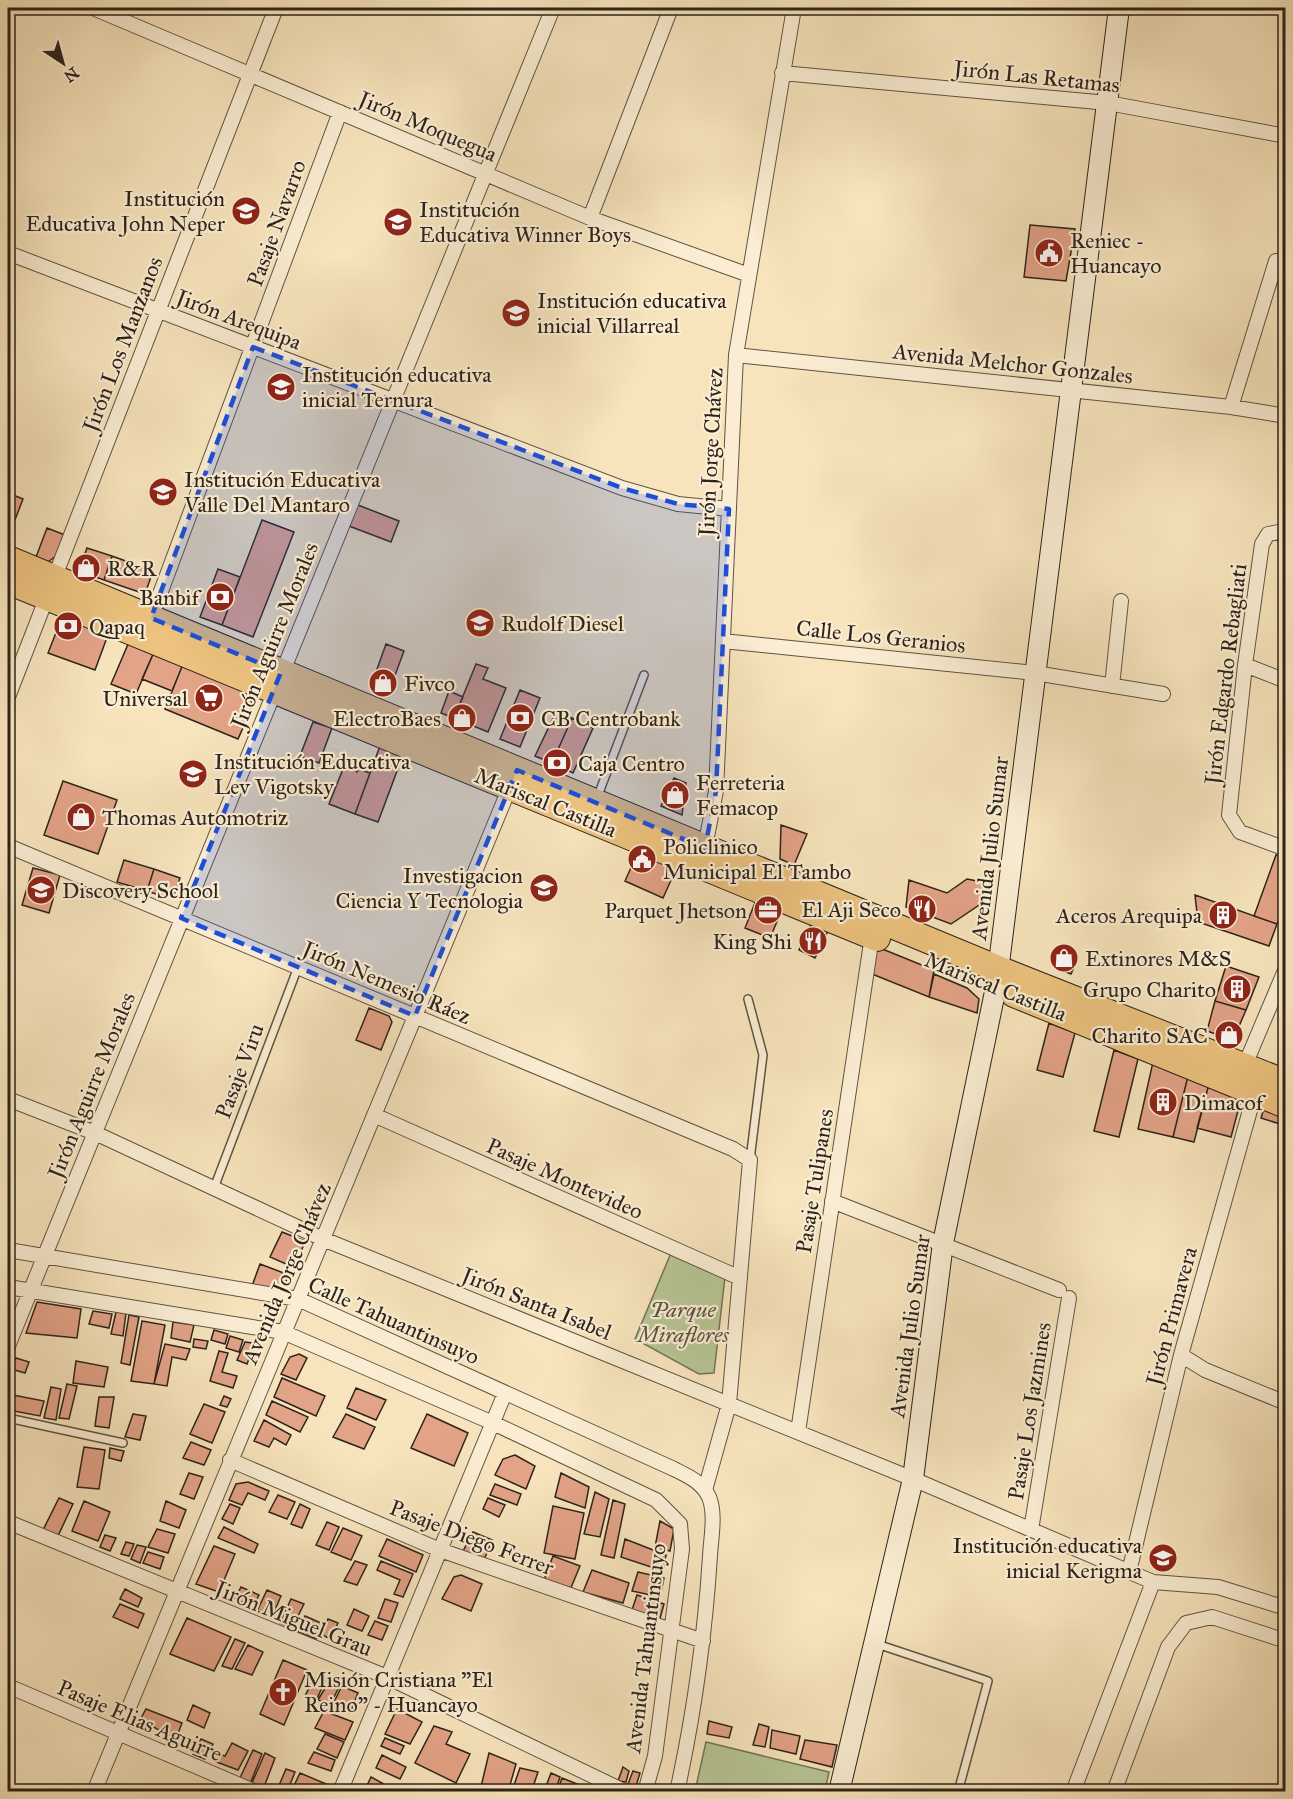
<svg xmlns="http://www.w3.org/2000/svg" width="1293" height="1799" viewBox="0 0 1293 1799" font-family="'IM FELL Great Primer',serif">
  <rect width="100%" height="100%" fill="#f7e4bc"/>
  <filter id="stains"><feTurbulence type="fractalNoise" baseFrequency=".00333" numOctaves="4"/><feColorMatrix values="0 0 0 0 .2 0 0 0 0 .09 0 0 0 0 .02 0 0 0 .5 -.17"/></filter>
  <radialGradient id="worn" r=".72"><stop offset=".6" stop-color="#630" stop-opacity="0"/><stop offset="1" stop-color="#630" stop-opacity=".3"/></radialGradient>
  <path fill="#b7c595" stroke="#727458" stroke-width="1.5" d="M671 1253 725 1277 714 1373 699 1374 635 1339Z
    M706 1742 829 1772 825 1791H695Z"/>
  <path fill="#e3a387" stroke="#2d231a" stroke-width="1.5" d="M1030 225 1075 229 1066 281 1024 277Z
    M8 493 23 499 8 538Z
    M358 505 399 521 391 542 349 526Z
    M262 520 294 532 253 637 222 625Z
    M47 528 65 535 57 555 48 562 36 557Z
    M87 548 112 556 104 580 85 573 80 567Z
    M112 556 153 571 145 594 104 580Z
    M218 569 240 577 222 625 200 617Z
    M63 615 109 632 95 670 48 653Z
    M129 642 154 652 136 694 111 684Z
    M386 644 404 651 390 689 372 683Z
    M154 652 183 664 172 691 142 679Z
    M183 664 246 690 253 705 238 739 165 709Z
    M476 664 488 668 483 679 506 688 488 732 454 718Z
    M520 690 540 698 520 747 500 739Z
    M449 691 463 697 454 718 441 713Z
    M556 712 572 718 552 763 535 756Z
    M572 718 593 728 573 773 552 763Z
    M313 722 332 728 319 763 300 756Z
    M380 746 403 755 378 822 355 814Z
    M345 764 357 772 358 769 370 773 355 814 329 804Z
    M674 778 686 783 682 815 661 806Z
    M63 781 117 800 98 854 44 835Z
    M8 799 13 800 8 814Z
    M781 825 807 834 794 865 780 859Z
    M638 852 676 869 663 898 625 881Z
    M1276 855 1286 858V901L1277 924 1254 916Z
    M124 860 154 869 147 891 117 882Z
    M33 868 60 875 49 913 22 905Z
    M154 869 180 878 175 893 165 897 147 891Z
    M967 879 993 884 991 897 951 924 906 907 909 880 947 893Z
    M1195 895 1277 924 1269 946 1198 922Z
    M756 900 782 910 770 938 745 928Z
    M811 924 828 931 815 958 799 950Z
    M875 946 934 970 929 997 872 974Z
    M1061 950 1066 952 1075 965 1071 974 1054 967Z
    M1226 966 1259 977 1246 1010 1215 1001Z
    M934 974 967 988 979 999 977 1013 929 997Z
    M1215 1001 1246 1010 1233 1040 1207 1031Z
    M369 1008 389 1016 392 1022 381 1050 356 1040Z
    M1049 1023 1075 1033 1063 1077 1037 1070Z
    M1114 1050 1138 1059 1119 1137 1094 1131Z
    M1153 1062 1188 1076 1173 1137 1138 1129Z
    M1188 1076 1209 1084 1194 1142 1173 1137Z
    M1209 1084 1242 1096 1231 1137 1197 1128Z
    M1266 1102 1286 1108V1126L1261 1118Z
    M282 1232 305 1241 295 1268 270 1257Z
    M260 1264 289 1275 281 1292 252 1286Z
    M37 1302 81 1309 77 1338 26 1333Z
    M93 1311 112 1314 109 1328 89 1324Z
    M116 1312 126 1313 123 1336 111 1334Z
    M129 1315 139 1317 130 1365 121 1363Z
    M142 1321 165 1325 154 1384 131 1381Z
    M173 1322 194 1325 190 1342 171 1338Z
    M214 1330 228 1334 225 1344 211 1340Z
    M230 1336 243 1340 239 1352 226 1348Z
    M194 1339 208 1341 206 1349 193 1347Z
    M245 1342 252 1343V1351L247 1364 237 1360Z
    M165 1344 190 1349 186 1360 172 1357 167 1386 154 1384Z
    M219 1351 228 1353 222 1372 237 1376 233 1388 210 1381Z
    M299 1354 307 1358 296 1380 281 1374 290 1357Z
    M16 1358 29 1362 25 1373 11 1369Z
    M76 1361 108 1367 104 1387 73 1383Z
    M282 1378 325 1396 316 1416 274 1397Z
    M67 1384 77 1386 69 1419 59 1418Z
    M51 1387 61 1389 56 1420 44 1418Z
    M356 1388 386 1400 376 1420 347 1408Z
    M8 1394 44 1401 40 1416 8 1410Z
    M224 1396 231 1399 227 1407 220 1405Z
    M99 1397H114L109 1428 95 1426Z
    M272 1401 308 1417 300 1432 266 1415Z
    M204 1404 225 1412 212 1443 190 1434Z
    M133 1414 146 1416 140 1440 125 1437Z
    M346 1414 375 1427 364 1449 333 1437Z
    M427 1414 468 1433 454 1466 411 1448Z
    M264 1420 291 1435 286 1445 274 1438 269 1447 254 1441Z
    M191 1442 211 1450 204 1465 183 1458Z
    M84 1447 105 1450 99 1489 77 1487Z
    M110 1448 124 1451 121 1461 109 1458Z
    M515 1455 535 1466 526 1489 495 1475 503 1459Z
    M189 1473 203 1477 194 1499 180 1494Z
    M561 1473 589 1487 585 1508 555 1497Z
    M248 1482 269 1491 265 1500 248 1493 242 1505 229 1500 236 1484Z
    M495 1484 521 1494 517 1505 490 1495Z
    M595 1492 609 1499 600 1537 584 1534Z
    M278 1495 295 1502 287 1519 269 1512Z
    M59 1498 73 1504 57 1538 42 1532Z
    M488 1498 505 1505 499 1517 483 1509Z
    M613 1500 625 1504 614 1558 601 1555Z
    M84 1501 110 1512 98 1541 72 1531Z
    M166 1501 186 1510 179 1528 160 1521Z
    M230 1504 240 1508 233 1524 222 1519Z
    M300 1504 310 1509 302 1528 291 1524Z
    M553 1506 584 1513 575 1559 544 1553Z
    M660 1521 674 1529 670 1551 655 1547Z
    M327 1522 339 1527 329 1550 316 1545Z
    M224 1527 258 1544 254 1553 218 1538Z
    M343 1528 362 1536 351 1560 331 1552Z
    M157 1529 175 1534 168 1553 148 1547Z
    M473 1532 492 1540 484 1560 462 1553Z
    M105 1535 116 1538 110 1551 100 1547Z
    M387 1539 423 1555 416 1572 379 1556Z
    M625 1539 666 1555 663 1571 621 1557Z
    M126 1542 134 1544 129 1556 121 1554Z
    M137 1545 146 1547 140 1563 131 1559Z
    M214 1546 235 1554 219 1592 196 1584Z
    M148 1552 164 1557 160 1569 143 1563Z
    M553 1556 580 1566 570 1590 544 1580Z
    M355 1561 367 1565 357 1585 344 1581Z
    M381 1561 413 1574 403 1597 394 1594 400 1580 377 1570Z
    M592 1570 629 1583 623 1603 583 1592Z
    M638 1572 664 1578 660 1597 632 1591Z
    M461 1575 482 1584 471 1611 442 1599 454 1577Z
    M241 1587 259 1595 253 1607 235 1599Z
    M125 1589 142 1598 138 1607 120 1599Z
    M267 1590 281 1596 272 1617 257 1611Z
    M637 1595 664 1604 659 1622 630 1616Z
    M291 1599 304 1604 292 1628 280 1623Z
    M385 1599 398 1603 391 1622 378 1618Z
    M120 1604 144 1614 138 1628 113 1617Z
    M354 1609 369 1616 362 1631 347 1625Z
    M305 1616 323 1624 316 1639 298 1632Z
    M187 1618 231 1637 214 1671 170 1654Z
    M328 1619 338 1623 331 1639 322 1635Z
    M375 1621 388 1626 382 1640 368 1635Z
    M235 1639 245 1643 232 1669 222 1666Z
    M248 1645 263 1652 252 1675 235 1669Z
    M283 1660 307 1670 284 1725 260 1714Z
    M314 1678 325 1681 316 1701 305 1696Z
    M330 1680 340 1685 330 1705 318 1700Z
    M342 1686 358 1693 350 1713 332 1706Z
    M193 1705 210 1713 204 1728 187 1720Z
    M146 1709 182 1723 176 1739 140 1720Z
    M397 1709 422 1722 410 1744 385 1734Z
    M324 1711 353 1722 345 1740 315 1728Z
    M709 1721 732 1727 729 1738 707 1734Z
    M759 1724 769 1727 765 1747 753 1745Z
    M434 1726 452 1732 446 1744 470 1754 456 1783 415 1763Z
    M772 1730 800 1736 796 1754 770 1748Z
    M325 1734 344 1742 337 1758 317 1749Z
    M385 1738 404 1746 400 1754 381 1746Z
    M201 1739 213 1744 205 1759 193 1754Z
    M805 1740 837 1745 832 1767 800 1759Z
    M232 1743 248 1751 238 1770 214 1761 218 1754 225 1756Z
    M253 1750 262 1754 250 1784 239 1780Z
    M314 1752 335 1760 331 1771 308 1763Z
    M265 1753 275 1758 264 1787 252 1783Z
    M489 1753 516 1764 508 1792 480 1791Z
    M382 1755 406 1767 400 1779 376 1768Z
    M623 1767 629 1771 626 1782 618 1781Z
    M520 1768 538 1772 532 1790 514 1785Z
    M286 1769 295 1772 287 1792H282L277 1790Z
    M633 1771 640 1773 636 1786 628 1784Z
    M300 1773 326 1784 323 1792H291Z
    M551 1773 560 1777 555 1792 545 1789Z
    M371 1777 393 1789 391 1792H364Z
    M562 1778 582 1786 579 1792H557Z"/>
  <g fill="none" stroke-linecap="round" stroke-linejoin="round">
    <g stroke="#605342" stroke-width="10">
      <path id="lane" d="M597 798 644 675
        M748 999 763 1055 750 1160
        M214 1188 298 967
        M8 1418 123 1443
        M877 1644 988 1681 958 1792"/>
    </g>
    <g stroke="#605342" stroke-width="16">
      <path id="street" d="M93 8 590 218 749 275
        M782 73 1108 103 1286 136
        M590 218 671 8
        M8 253 622 488 678 504 729 509
        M736 355 1231 407 1286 416
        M1231 407 1276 261
        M1286 535 1279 532 1268 534 1262 544 1245 665 1229 815 1240 832 1286 849
        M151 618 340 112
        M723 641 1035 673 1163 694
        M1245 665 1286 681
        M1112 686 1121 601
        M8 697 276 8
        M8 846 733 1149 750 1160 729 1404 705 1490
        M704 852 716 791 736 355 794 8
        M1242 1072 1286 968
        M8 1099 95 1133 323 1239 913 1479 1153 1582 1218 1587 1286 1608
        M374 1115 740 1278
        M832 1201 1059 1290
        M8 1250 298 1299 674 1469C688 1476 702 1482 709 1497 716 1514 711 1537 710 1556 705 1635 694 1714 677 1792
        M8 1287 283 1332 493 1423 656 1500 680 1524 682 1549 655 1756 645 1792
        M8 1346 553 8
        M1181 1355 1205 1370 1286 1403
        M798 1432 872 936
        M230 1460 440 1550 703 1641
        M8 1522 387 1677 626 1792
        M1031 1530 1069 1298
        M1129 1572 1181 1355 1256 1089
        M8 1686 256 1792
        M94 1792 512 782
        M340 1792 505 1393
        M1073 1792 1153 1582
        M1114 1792 1168 1647 1186 1623 1212 1617 1286 1641"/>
    </g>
    <g stroke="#2d231a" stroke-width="22">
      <path id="secondary" d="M839 1792 913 1479 943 1243 996 987 1119 8"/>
    </g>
    <g stroke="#2d231a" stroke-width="28">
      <path id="highway" d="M8 559 998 969 1286 1083
        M8 581 877 938
        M1014 994 1286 1105"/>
    </g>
    <use href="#lane" stroke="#faedd3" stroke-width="7"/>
    <use href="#street" stroke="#faedd3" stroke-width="14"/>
    <use href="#secondary" stroke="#faedd3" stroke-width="20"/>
    <use href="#highway" stroke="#ecc27e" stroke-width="26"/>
  </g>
  <path fill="#1d4ed8" fill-opacity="0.2" stroke="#1d4ed8" stroke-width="4.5" stroke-dasharray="12 8" stroke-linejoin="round" d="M253 347 622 488 678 504 729 509 716 791 705 848 517 770 415 1016 181 918 281 672 151 618Z"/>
  <defs>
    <g id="school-disc" transform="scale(1.5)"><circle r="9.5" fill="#8f2418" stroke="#faedd3"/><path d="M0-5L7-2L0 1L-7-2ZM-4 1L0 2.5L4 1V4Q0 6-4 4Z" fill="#fff"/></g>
    <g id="civic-disc" transform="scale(1.5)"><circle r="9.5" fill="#8f2418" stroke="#faedd3"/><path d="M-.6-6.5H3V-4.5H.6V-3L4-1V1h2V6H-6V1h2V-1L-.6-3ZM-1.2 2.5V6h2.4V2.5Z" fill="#fff"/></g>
    <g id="shop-disc" transform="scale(1.5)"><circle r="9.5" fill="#8f2418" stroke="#faedd3"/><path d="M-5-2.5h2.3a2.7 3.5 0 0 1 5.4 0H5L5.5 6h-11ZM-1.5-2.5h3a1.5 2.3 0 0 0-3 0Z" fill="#fff"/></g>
    <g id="bank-disc" transform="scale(1.5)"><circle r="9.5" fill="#8f2418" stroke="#faedd3"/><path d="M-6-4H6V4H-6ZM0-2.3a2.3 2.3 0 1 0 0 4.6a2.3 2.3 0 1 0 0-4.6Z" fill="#fff"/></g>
    <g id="supermarket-disc" transform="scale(1.5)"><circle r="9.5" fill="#8f2418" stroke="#faedd3"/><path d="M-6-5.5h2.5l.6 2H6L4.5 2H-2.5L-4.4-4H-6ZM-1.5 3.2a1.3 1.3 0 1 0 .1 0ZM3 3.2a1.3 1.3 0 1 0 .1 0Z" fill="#fff"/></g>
    <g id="restaurant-disc" transform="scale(1.5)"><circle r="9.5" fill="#8f2418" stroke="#faedd3"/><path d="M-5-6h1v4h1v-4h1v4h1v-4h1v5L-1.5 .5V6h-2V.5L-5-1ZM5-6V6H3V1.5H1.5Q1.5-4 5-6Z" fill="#fff"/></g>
    <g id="office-disc" transform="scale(1.5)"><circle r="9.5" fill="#8f2418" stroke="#faedd3"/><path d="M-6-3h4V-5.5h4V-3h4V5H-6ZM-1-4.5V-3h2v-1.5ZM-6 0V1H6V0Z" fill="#fff"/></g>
    <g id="building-disc" transform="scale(1.5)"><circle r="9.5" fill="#8f2418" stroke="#faedd3"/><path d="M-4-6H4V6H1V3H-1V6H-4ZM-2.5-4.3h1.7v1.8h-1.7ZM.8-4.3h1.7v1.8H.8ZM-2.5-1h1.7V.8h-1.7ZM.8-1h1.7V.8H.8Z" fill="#fff"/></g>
    <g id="church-disc" transform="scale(1.5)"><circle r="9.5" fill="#8f2418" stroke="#faedd3"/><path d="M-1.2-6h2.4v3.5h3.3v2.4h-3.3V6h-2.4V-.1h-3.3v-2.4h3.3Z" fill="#fff"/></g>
  </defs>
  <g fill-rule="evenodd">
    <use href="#school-disc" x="246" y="211"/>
    <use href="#school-disc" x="398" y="222"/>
    <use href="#civic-disc" x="1049" y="253"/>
    <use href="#school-disc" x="516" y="313"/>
    <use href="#school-disc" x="281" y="387"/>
    <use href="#school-disc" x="163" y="492"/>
    <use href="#shop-disc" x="86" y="568"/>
    <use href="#bank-disc" x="220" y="597"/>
    <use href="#school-disc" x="480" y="623"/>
    <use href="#bank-disc" x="68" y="626"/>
    <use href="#shop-disc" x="383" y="683"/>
    <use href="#supermarket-disc" x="209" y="698"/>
    <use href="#shop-disc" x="462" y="718"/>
    <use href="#bank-disc" x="520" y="718"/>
    <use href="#bank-disc" x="557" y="763"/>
    <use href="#school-disc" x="193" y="774"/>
    <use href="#shop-disc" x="675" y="795"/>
    <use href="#shop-disc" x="81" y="817"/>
    <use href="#civic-disc" x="642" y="859"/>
    <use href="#school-disc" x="544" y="888"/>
    <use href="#school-disc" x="41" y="890"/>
    <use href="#restaurant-disc" x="922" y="909"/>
    <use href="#office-disc" x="768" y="910"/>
    <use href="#building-disc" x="1223" y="915"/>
    <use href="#restaurant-disc" x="813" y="941"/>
    <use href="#shop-disc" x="1064" y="958"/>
    <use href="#building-disc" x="1237" y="989"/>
    <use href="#shop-disc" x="1229" y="1035"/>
    <use href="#building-disc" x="1163" y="1102"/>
    <use href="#school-disc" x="1163" y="1558"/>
    <use href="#church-disc" x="283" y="1692"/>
  </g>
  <g text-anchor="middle" stroke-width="4.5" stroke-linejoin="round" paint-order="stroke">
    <g font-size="22" fill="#2d231a" stroke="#faedd3">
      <text transform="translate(1037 76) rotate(6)" y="8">Jirón Las Retamas</text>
      <text transform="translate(428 126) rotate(23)" y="8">Jirón Moquegua</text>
      <text transform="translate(276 223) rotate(-70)" y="8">Pasaje Navarro</text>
      <text transform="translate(239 319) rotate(21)" y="8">Jirón Arequipa</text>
      <text transform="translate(122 344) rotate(-69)" y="8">Jirón Los Manzanos</text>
      <text transform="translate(1013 363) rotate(6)" y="8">Avenida Melchor Gonzales</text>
      <text transform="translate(710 452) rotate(-87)" y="8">Jirón Jorge Chávez</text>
      <text transform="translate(274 635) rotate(-68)" y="8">Jirón Aguirre Morales</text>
      <text transform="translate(881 636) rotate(6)" y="8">Calle Los Geranios</text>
      <text transform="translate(1225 674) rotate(-83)" y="8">Jirón Edgardo Rebagliati</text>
      <text transform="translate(546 802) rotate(22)" y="8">Mariscal Castilla</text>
      <text transform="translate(989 848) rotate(-83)" y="8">Avenida Julio Sumar</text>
      <text transform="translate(387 982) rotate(23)" y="8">Jirón Nemesio Ráez</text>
      <text transform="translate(996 986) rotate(22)" y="8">Mariscal Castilla</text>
      <text transform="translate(239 1071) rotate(-69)" y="8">Pasaje Viru</text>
      <text transform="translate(91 1085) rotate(-68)" y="8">Jirón Aguirre Morales</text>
      <text transform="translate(565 1178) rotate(24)" y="8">Pasaje Montevideo</text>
      <text transform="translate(814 1181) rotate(-81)" y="8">Pasaje Tulipanes</text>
      <text transform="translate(286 1273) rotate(-67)" y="8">Avenida Jorge Chávez</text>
      <text transform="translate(537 1303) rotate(22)" y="8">Jirón Santa Isabel</text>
      <text transform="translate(1171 1316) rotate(-75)" y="8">Jirón Primavera</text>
      <text transform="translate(394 1320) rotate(24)" y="8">Calle Tahuantinsuyo</text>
      <text transform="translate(909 1326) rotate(-82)" y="8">Avenida Julio Sumar</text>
      <text transform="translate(1029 1411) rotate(-81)" y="8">Pasaje Los Jazmines</text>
      <text transform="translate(472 1537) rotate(21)" y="8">Pasaje Diego Ferrer</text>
      <text transform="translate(294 1618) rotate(22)" y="8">Jirón Miguel Grau</text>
      <text transform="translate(645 1648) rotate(-83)" y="8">Avenida Tahuantinsuyo</text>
      <text transform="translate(140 1720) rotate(23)" y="8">Pasaje Elias Aguirre</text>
    </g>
    <g font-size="22" fill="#2d231a" stroke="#faedd3" text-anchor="start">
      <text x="225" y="206" text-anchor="end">Institución<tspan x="225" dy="25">Educativa John Neper</tspan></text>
      <text x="419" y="217">Institución<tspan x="419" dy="25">Educativa Winner Boys</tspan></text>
      <text x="1070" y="248">Reniec -<tspan x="1070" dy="25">Huancayo</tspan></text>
      <text x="537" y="308">Institución educativa<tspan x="537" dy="25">inicial Villarreal</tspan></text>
      <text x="302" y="382">Institución educativa<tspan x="302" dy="25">inicial Ternura</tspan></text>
      <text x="184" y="487">Institución Educativa<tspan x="184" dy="25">Valle Del Mantaro</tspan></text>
      <text x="107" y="576">R&amp;R</text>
      <text x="199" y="605" text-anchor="end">Banbif</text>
      <text x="501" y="631">Rudolf Diesel</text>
      <text x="89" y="634">Qapaq</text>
      <text x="404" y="691">Fivco</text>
      <text x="188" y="706" text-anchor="end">Universal</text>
      <text x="441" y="726" text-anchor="end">ElectroBaes</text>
      <text x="541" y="726">CB Centrobank</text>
      <text x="214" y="769">Institución Educativa<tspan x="214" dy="25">Lev Vigotsky</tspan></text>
      <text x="578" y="771">Caja Centro</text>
      <text x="696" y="790">Ferreteria<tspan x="696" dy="25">Femacop</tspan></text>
      <text x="102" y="825">Thomas Automotriz</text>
      <text x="663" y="854">Policlinico<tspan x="663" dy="25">Municipal El Tambo</tspan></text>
      <text x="523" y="883" text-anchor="end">Investigacion<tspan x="523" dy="25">Ciencia Y Tecnologia</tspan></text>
      <text x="62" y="898">Discovery School</text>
      <text x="901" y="917" text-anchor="end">El Aji Seco</text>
      <text x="747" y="918" text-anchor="end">Parquet Jhetson</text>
      <text x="1202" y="923" text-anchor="end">Aceros Arequipa</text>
      <text x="792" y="949" text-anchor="end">King Shi</text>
      <text x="1085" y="966">Extinores M&amp;S</text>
      <text x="1216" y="997" text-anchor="end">Grupo Charito</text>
      <text x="1208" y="1043" text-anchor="end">Charito SAC</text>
      <text x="1184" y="1110">Dimacof</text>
      <text x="1142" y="1553" text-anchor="end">Institución educativa<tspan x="1142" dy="25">inicial Kerigma</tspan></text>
      <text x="304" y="1687">Misión Cristiana "El<tspan x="304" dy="25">Reino" - Huancayo</tspan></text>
    </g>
    <g font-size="22" font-style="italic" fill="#56543f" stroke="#faedd3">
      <text x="683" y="1317">Parque<tspan x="683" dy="25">Miraflores</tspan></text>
    </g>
  </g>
  <rect width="1293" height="1799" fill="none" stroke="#f7e4bc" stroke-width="30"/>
  <rect x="9" y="9" width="1275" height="1781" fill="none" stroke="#2d231a" stroke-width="3"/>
  <rect x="15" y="15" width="1263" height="1769" fill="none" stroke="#2d231a" stroke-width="1.5"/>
  <g transform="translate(63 63) rotate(144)" stroke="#faedd3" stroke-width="4.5" paint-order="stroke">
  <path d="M0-4.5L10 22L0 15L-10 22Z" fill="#2d231a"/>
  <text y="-9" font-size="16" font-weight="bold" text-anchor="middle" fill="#2d231a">N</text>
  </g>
  <rect width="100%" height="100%" filter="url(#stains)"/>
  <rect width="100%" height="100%" fill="url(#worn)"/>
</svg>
